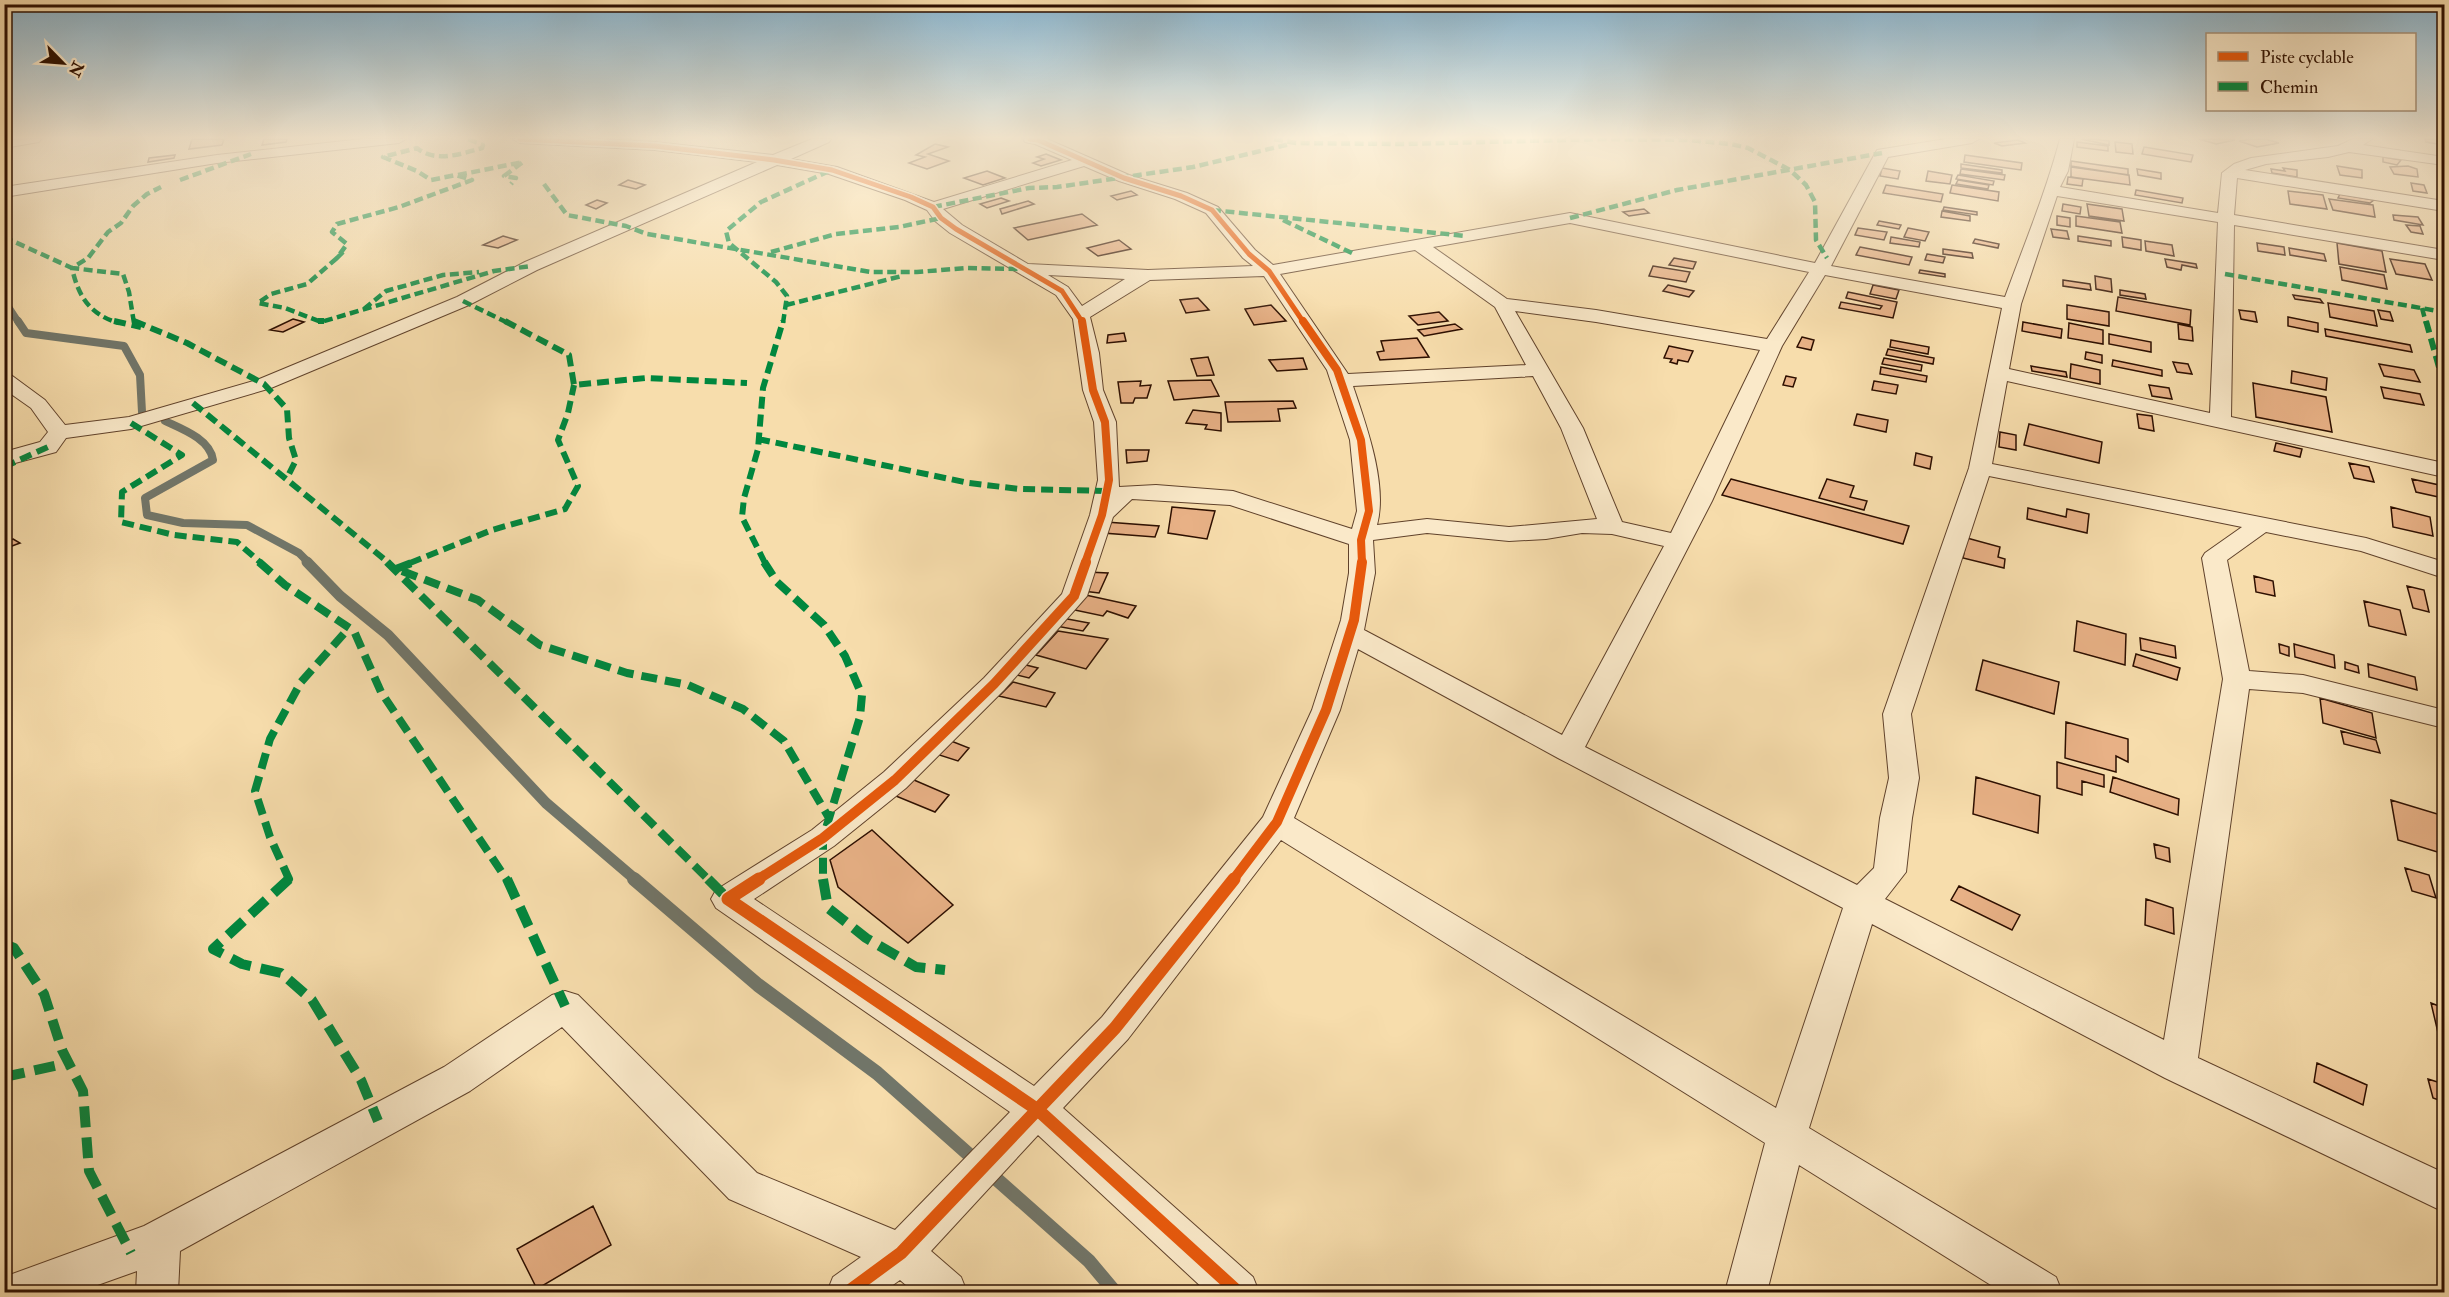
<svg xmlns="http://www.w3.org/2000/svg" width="2449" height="1297" viewBox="0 0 2449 1297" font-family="'IM FELL Double Pica',serif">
  <rect width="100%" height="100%" fill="#f7ddac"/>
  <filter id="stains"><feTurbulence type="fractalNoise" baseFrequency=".00333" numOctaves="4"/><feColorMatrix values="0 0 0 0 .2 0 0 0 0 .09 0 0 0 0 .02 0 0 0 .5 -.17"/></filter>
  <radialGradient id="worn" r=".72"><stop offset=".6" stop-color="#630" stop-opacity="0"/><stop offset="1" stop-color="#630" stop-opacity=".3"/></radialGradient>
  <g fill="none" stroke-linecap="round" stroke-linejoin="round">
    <path stroke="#71766a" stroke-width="7" d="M4 300 19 323"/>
    <path stroke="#71766a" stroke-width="8" d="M18 321 26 333 124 346 140 375 142 412
      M165 421C182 429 210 439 213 460L145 498 147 515 183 523 247 525 299 553 309 563"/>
    <path stroke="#71766a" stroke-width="11" d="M307 562 340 596 388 635 546 803 636 880"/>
    <path stroke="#71766a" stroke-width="14" d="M634 879 758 985 877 1073 1089 1261 1115 1292"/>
  </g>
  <path fill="#e8b186" stroke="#2d0f00" stroke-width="1.5" d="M192 139H224L222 145 189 149Z
    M264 139H287L286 142 262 145Z
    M2081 139H2093L2109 141V145Z
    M2199 139H2231L2235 140 2216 144Z
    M2253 139H2265L2279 143 2257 147 2239 141Z
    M2425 139H2444V145L2426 142Z
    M2018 140 2025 143 2002 146 1994 143Z
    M2077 142 2108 146V151L2077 147Z
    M2115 142 2132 144 2133 154 2116 152Z
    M935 144 948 147 928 154 949 161 927 169 909 163 925 157 916 155Z
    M2144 147 2193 155 2191 162 2142 154Z
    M1046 154 1061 160 1041 166 1033 163 1044 159 1037 157Z
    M175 155 174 158 148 162 149 158Z
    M1965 155 2022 163 2021 170 1964 162Z
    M2383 157 2401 160 2397 165 2383 162Z
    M2071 161 2128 169V175L2071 166Z
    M1961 164 2002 170V173L1961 168Z
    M2337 166 2362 170V178L2340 175Z
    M2408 166 2417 169 2418 177 2394 174 2390 167Z
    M2071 167 2129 175 2130 185 2071 177Z
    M1882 168 1900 171 1898 179 1880 176Z
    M2283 168 2297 170V177L2272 173 2271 169 2285 171Z
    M1961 169 2005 175 2004 180 1960 174Z
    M2137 169 2161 173V179L2138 175Z
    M987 171 1005 178 983 185 964 178Z
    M1928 171 1952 175 1950 184 1926 181Z
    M1958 175 1994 181 1993 185 1956 179Z
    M2068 177 2083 179 2082 186 2067 184Z
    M628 180 645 185 636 189 619 185Z
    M1958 180 1989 185 1988 189 1956 184Z
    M2411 183 2424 185 2427 193 2413 191Z
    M1886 185 1943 194 1941 202 1883 193Z
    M1952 185 1999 192 1998 201 1950 193Z
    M2136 190 2183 198 2182 203 2135 195Z
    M1131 191 1137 195 1117 200 1111 196Z
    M2288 191 2323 195 2327 209 2290 204Z
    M2340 194 2374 200 2370 203 2338 198Z
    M1001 198 1009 201 987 208 980 204Z
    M2329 199 2373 205 2375 217 2333 210Z
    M597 200 607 203 596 209 586 205Z
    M1028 201 1034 204 1002 214 1000 209Z
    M2063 204 2081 207 2080 214 2062 211Z
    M2087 204 2122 209 2124 221 2089 216Z
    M1944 207 1977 212V215L1943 210Z
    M1644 209 1649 213 1629 216 1623 212Z
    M1942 211 1970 216V221L1941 217Z
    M1082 214 1097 225 1028 240 1014 228Z
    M2393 215 2418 217 2423 225 2394 220Z
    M2057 216 2070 218V227L2057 225Z
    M2076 216 2120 222 2122 233 2076 226Z
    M1879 221 1901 225 1899 229 1877 225Z
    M2406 225 2420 226 2423 234 2411 232Z
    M1858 228 1887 232 1884 240 1855 235Z
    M1908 228 1929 232 1925 241 1904 237Z
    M2051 229 2067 231 2069 239 2053 237Z
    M503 236 517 240 498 248 483 245Z
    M2078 236 2111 241V246L2078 241Z
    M1891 237 1920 242 1919 247 1890 243Z
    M2122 237 2141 240V250L2123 247Z
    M1975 239 1999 244 1998 248 1973 243Z
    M1119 240 1131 249 1098 256 1087 248Z
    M2145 241 2172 245 2174 256 2146 251Z
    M2257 243 2284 247 2285 255 2258 251Z
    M2337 243 2382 251 2386 272 2339 264Z
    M1860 247 1912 257 1909 265 1856 255Z
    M2289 248 2324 254 2326 261 2290 255Z
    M1943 249 1972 253 1973 258 1943 254Z
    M1927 254 1945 257 1943 263 1925 260Z
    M1674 258 1696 262 1693 269 1669 265Z
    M2165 259 2196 264 2197 268 2182 265 2181 270 2167 267Z
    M2390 259 2425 264 2432 280 2396 274Z
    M1653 266 1690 272 1686 282 1649 276Z
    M2340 267 2384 275 2387 289 2342 280Z
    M1920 270 1945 274V277L1919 273Z
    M2095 276 2111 279 2112 292 2096 289Z
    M2063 280 2090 284 2091 290 2063 286Z
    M1668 285 1694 291 1689 297 1663 291Z
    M1873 285 1899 290 1896 299 1870 294Z
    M2120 290 2145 294 2146 299 2120 295Z
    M1848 292 1897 302 1893 318 1839 308 1841 302 1880 309 1882 306 1846 298Z
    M2293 295 2320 299 2323 303 2295 299Z
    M2118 297 2191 310 2190 325 2116 311Z
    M1198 298 1209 310 1186 313 1180 300Z
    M2328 303 2374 311 2377 326 2330 317Z
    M1271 305 1286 321 1254 325 1245 309Z
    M2067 305 2109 312V326L2067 319Z
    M2239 310 2255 312 2257 322 2241 319Z
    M2378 310 2390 312 2393 321 2381 319Z
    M1439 312 1448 321 1418 325 1409 316Z
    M2288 317 2318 323V332L2288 326Z
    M293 319 304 322 283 332 270 330Z
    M2023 322 2062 329 2061 338 2022 331Z
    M2069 323 2103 330V344L2068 338Z
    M1455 324 1462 329 1424 336 1418 330Z
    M2178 324 2192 327 2193 341 2179 339Z
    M2325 329 2410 345 2412 352 2326 336Z
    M1124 333 1126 341 1107 343 1108 335Z
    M2109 334 2151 342V352L2109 344Z
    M1802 337 1814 340 1811 350 1797 347Z
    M1417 338 1429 357 1380 360 1377 352 1384 351 1381 341Z
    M1891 340 1929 347 1928 354 1890 347Z
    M1669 346 1693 351 1688 362 1678 360 1677 364 1670 362 1672 359 1664 358Z
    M1888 349 1934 358 1933 364 1886 355Z
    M2086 352 2102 355V363L2085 359Z
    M1208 357 1214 375 1197 376 1191 359Z
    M1303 358 1307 369 1277 371 1269 360Z
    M1884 358 1922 365 1921 371 1882 364Z
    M2113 360 2162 370V376L2112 366Z
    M2173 362 2188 364 2192 374 2177 372Z
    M2071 364 2100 370V384L2070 378Z
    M2379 364 2414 370 2420 382 2384 376Z
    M2031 366 2066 372 2067 377 2032 371Z
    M1881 367 1927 376 1926 382 1880 374Z
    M2292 371 2327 378 2326 390 2291 383Z
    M1786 376 1796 378 1793 387 1783 385Z
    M1211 380 1219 396 1174 400 1168 381Z
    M1141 381 1140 386 1151 385 1147 398H1135L1133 403H1121L1118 382Z
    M1874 381 1898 385 1896 394 1872 390Z
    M2253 383 2326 397 2332 432 2256 417Z
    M2149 385 2169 388 2172 399 2152 396Z
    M2381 387 2420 394 2424 405 2384 398Z
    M1293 401 1296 408 1278 409 1280 421 1228 422 1225 402Z
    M1193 410 1221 413V431L1205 429 1207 425 1186 423Z
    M1857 414 1888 420 1886 432 1854 425Z
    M2137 414 2152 416 2154 431 2139 428Z
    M2029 424 2102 442 2099 463 2024 445Z
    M2000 432 2016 435V450L1999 447Z
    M2276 443 2302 449 2300 457 2274 451Z
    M1126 450H1149L1147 461 1127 463Z
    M1916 453 1932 457 1930 469 1914 465Z
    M2349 463 2369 467 2374 482 2354 478Z
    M1731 479 1909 526 1903 544 1722 495Z
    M1827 479 1854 486 1850 497 1867 501 1864 510 1819 498Z
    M2412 479 2439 485 2443 498 2416 492Z
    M1172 507 1215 511 1207 539 1168 533Z
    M2391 507 2430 517 2433 536 2393 527Z
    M2028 508 2066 517 2067 509 2089 514 2087 533 2027 519Z
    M1106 522 1159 526 1155 537 1103 533Z
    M1967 538 2000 547 1998 557 2005 559 2004 568 1963 558Z
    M13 539 20 543 4 549V542Z
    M1087 572 1108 573 1099 593 1083 591Z
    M2254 576 2273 581 2275 596 2256 592Z
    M2407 586 2424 590 2429 612 2413 608Z
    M1081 594 1136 606 1128 618 1107 611 1103 616 1070 609Z
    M2364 601 2400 610 2406 635 2369 626Z
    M1062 618 1089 623 1083 631 1056 626Z
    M2077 621 2126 634 2125 665 2074 651Z
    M1058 631 1108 639 1086 669 1036 655Z
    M2140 638 2175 646 2176 658 2141 650Z
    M2279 644 2289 647V656L2280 653Z
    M2294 644 2334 655 2335 668 2295 657Z
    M2136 654 2180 668 2177 680 2133 666Z
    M1983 660 2059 682 2054 714 1976 690Z
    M2345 662 2358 666 2359 673 2345 669Z
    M1022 664 1038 668 1029 678 1013 674Z
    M2368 664 2415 677 2417 690 2369 677Z
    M1013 682 1055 693 1046 707 999 696Z
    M2320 698 2372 713 2376 738 2323 723Z
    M2066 722 2128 739V762L2116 756V772L2065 758Z
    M2341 731 2376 740 2380 753 2344 744Z
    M946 739 969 748 958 761 933 753Z
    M2057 762 2104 775V787L2082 781V795L2057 788Z
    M907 777 949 795 935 812 891 794Z
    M1976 777 2040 796 2038 833 1973 814Z
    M2113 777 2179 799 2178 815 2110 792Z
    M2391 800 2444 816V854L2398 840Z
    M872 830 953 905 908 943 838 887 830 860Z
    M2154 844 2169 848 2170 862 2156 858Z
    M2405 868 2429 875 2436 898 2412 891Z
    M1959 886 2020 915 2012 930 1951 900Z
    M2146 899 2173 908 2174 934 2145 925Z
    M2431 1003 2444 1008V1058Z
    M2317 1063 2367 1085 2363 1105 2314 1082Z
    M2428 1079 2444 1084V1102L2433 1098Z
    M2443 1104H2444V1147L2441 1146Z
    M593 1206 611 1245 537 1289 517 1249Z"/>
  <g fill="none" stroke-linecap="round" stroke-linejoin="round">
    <g stroke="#60422b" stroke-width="2">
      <path id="street" d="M41 139 39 142 4 148V140Z
        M362 139H406L399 143 217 163 4 197V187L217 155Z
        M513 139H599L655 142 773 155 812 139H831L829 142 791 159 837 167 934 202 1072 160 1035 144 1025 142 1023 139H1047L1129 175 1187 193 1218 207 1255 250 1273 265 1570 213 1815 263 1877 150 1946 139H1979L1972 143 1888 157 1831 266 2005 297C2024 245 2046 192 2060 139H2074L2068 171 2060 187 2218 213 2222 173 2234 164 2251 158 2338 146 2353 139H2372L2363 145 2444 157V165L2349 152 2328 157 2266 164 2245 170 2444 201V211L2237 178 2234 215 2444 250V260L2234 225 2231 417 2444 463V477L2007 381 1992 464 2366 538 2444 562V578L2361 551 2266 532 2227 560 2249 671 2303 675 2444 710V728L2303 693 2249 689 2198 1058 2444 1173V1212L2165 1078 1872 924 1809 1128 2056 1277 2062 1292H2002L1799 1165 1767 1292H1725L1765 1143 1281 840 1128 1039 1063 1108 1253 1277 1259 1292H1207L1038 1135 931 1251 961 1277 967 1292H914L900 1280 883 1292H827L833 1277 861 1257 729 1199 562 1027 470 1091 180 1251 178 1292H136L137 1271 78 1292H4V1277L144 1226 444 1067 552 995 565 991 578 995 757 1173 895 1230 1010 1112 716 908 711 899 716 890 812 830 884 772 984 678 1062 594 1090 515 1098 480 1094 422 1083 390 1073 319 1056 295 950 233 935 221 927 210 905 200 829 174 777 165 537 270 469 305 271 388 131 429 66 438 56 452 4 466V452L40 442 48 432 31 408 4 389V373L11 375 45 400 65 425 129 417 257 380 457 297 525 262 757 162 655 150 520 143ZM1084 166 1119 181 1175 199 1206 213 1243 258 1253 266 1148 270 1028 264 962 225 943 209ZM2057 196 2218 222 2210 413 2009 369 2021 304ZM1570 223 1809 272 1767 339 1596 310 1507 299 1433 247ZM1415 250 1495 307 1526 365 1348 374 1280 274ZM1048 275 1125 279 1082 306 1068 287ZM1825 275 2002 308 1969 468 1883 714 1889 778 1880 818 1874 868 1857 885 1585 747 1712 501 1782 346ZM1264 276 1327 370 1350 440 1357 511 1352 529 1233 491 1156 485 1119 487 1116 422 1103 390 1099 353 1090 317 1150 280ZM1515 311 1596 322 1760 350 1671 533 1622 522 1583 428ZM1533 376 1561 428 1597 519 1509 527 1427 519 1377 525C1388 484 1366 425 1353 386ZM1989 476 2242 527 2205 553 2202 558 2223 679 2164 1040 1885 899 1906 872 1912 818 1919 778 1911 714ZM1132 499 1230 505 1349 544V573L1341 620 1312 710 1263 817 1102 1017 1034 1086 754 899 834 846 906 788 1004 690 1087 596 1113 517ZM1427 533 1509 541 1546 539 1582 533 1612 534 1664 546 1562 735 1364 630 1375 573 1373 540ZM1358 649 1558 758 1843 908 1776 1108 1294 818 1340 710Z"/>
    </g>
    <use href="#street" fill="#fae9c9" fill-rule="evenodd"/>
    <path stroke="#00873e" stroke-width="4.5" stroke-dasharray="9 4.5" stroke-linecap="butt" d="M1274 139 1296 143 1403 144 1604 139 1689 140 1731 144 1748 148 1790 170 1806 185 1815 202 1816 240 1827 258
      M458 175 523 162 504 176 516 178 511 184
      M180 180 251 154
      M544 184 567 215 626 226 647 234 871 272H917L966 268 1019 269
      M933 207 1029 188 1057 187 1193 167 1290 144
      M1212 210 1466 236
      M1570 218 1677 190 1882 153
      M1283 220 1356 255
      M4 237 72 268C78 296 90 315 119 323
      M343 252 337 258 347 244 332 232 337 224 399 207 472 180 456 175 431 180 417 171 383 157 417 148C435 163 461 154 482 148L483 145 468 139
      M771 252 836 234 899 227 941 218
      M337 258 307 284 271 294 258 303 285 308 321 322 494 271 531 266
      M2225 274 2444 312
      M463 301 508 323
      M786 305 902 276
      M2422 308 2426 323
      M364 309 386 291 443 275 479 272
      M134 323 129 292 123 274 72 268 88 258 108 232 121 223 133 206 147 194 161 187
      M783 323 787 296 776 282 729 243 726 231 761 202 829 171"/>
    <path stroke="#00873e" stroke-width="6" stroke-dasharray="12 6" stroke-linecap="butt" d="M114 321 141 327
      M134 321 187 343 264 384 287 409 289 438 296 460 287 478
      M318 321H324
      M505 321 569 355 574 385 646 378 747 383
      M2426 321 2444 385
      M193 403 389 563
      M131 423 182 455 122 492 121 522 174 535 237 542 261 563
      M758 439 969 483 1019 489 1107 491
      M4 467 48 447
      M410 563 492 530 565 509 578 486 558 440 568 413 574 385
      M765 563 742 517 744 498 758 449 763 388 783 321"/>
    <path stroke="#00873e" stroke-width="8" stroke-dasharray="16 8" stroke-linecap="butt" d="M259 562 285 585 354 631 381 692 507 880
      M387 562 709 880
      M764 562 777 582 824 625 845 656 862 695 860 717 823 838V880
      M396 569 414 562
      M402 571 478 600 540 645 627 673 688 685 743 709 784 741 829 818
      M287 880 289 879 270 837 255 791 270 739 301 682 349 628"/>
    <path stroke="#00873e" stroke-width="10" stroke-dasharray="21 10" stroke-linecap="butt" d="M289 879 213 949 242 964 281 973 312 1000 361 1080 378 1121
      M507 879 565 1006
      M708 879 728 899
      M823 879 828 908 866 938 916 967 945 970
      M4 944 14 948 44 994 62 1050 83 1091 89 1171 131 1253
      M4 1077 68 1063"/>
    <g stroke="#fae9c9" stroke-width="8">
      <path id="cycleway-far3" d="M520 139 655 146 774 160 832 170 911 197 933 207 941 218 956 229 1062 291 1083 323
        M1030 139 1038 140 1124 178 1181 196 1212 210 1249 254 1269 271 1304 323"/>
    </g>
    <g stroke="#fae9c9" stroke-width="10">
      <path id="cycleway-far2" d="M1082 321 1093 390 1105 422 1109 480 1102 515 1085 563
        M1303 321 1337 370 1361 440 1369 511 1361 540 1362 563"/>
    </g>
    <g stroke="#fae9c9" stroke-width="14">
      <path id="cycleway-far1" d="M757 880 823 838 895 780 994 684 1074 596 1086 562
        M1233 880 1277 822 1326 710 1354 620 1362 562"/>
    </g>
    <g stroke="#fae9c9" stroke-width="16">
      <path id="cycleway" d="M759 879 728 899 1038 1110 1238 1292
        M848 1292 901 1253 1115 1028 1234 879"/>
    </g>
    <use href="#cycleway-far3" stroke="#e8590c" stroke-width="5"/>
    <use href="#cycleway-far2" stroke="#e8590c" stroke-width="8"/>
    <use href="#cycleway-far1" stroke="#e8590c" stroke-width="10"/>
    <use href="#cycleway" stroke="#e8590c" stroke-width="13"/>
  </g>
  <linearGradient id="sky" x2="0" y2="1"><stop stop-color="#8ab7d2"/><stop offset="0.43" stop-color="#fbf0da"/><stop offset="1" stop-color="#fbf0da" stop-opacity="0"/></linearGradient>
  <rect width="2449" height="320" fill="url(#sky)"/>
  <rect width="2449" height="1297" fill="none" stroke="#f7ddac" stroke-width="24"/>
  <rect x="6" y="6" width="2437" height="1285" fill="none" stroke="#2d0f00" stroke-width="3"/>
  <rect x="12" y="12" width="2425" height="1273" fill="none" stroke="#2d0f00" stroke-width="1.5"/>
  <rect x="2206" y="33" width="210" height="78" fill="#fae9c9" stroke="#a89279" stroke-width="1.5"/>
  <rect x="2218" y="52" width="30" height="9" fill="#e8590c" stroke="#a89279" stroke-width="1.5"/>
  <text x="2260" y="63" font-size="18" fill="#2d0f00">Piste cyclable</text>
  <rect x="2218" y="82" width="30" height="9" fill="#00873e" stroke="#a89279" stroke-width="1.5"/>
  <text x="2260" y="93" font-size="18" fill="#2d0f00">Chemin</text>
  <g transform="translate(63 63) rotate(115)" stroke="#fae9c9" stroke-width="4.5" paint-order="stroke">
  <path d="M0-4.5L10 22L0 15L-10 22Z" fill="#2d0f00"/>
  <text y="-9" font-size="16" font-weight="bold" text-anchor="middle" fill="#2d0f00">N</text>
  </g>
  <rect width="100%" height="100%" filter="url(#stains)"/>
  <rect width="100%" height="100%" fill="url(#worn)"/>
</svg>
